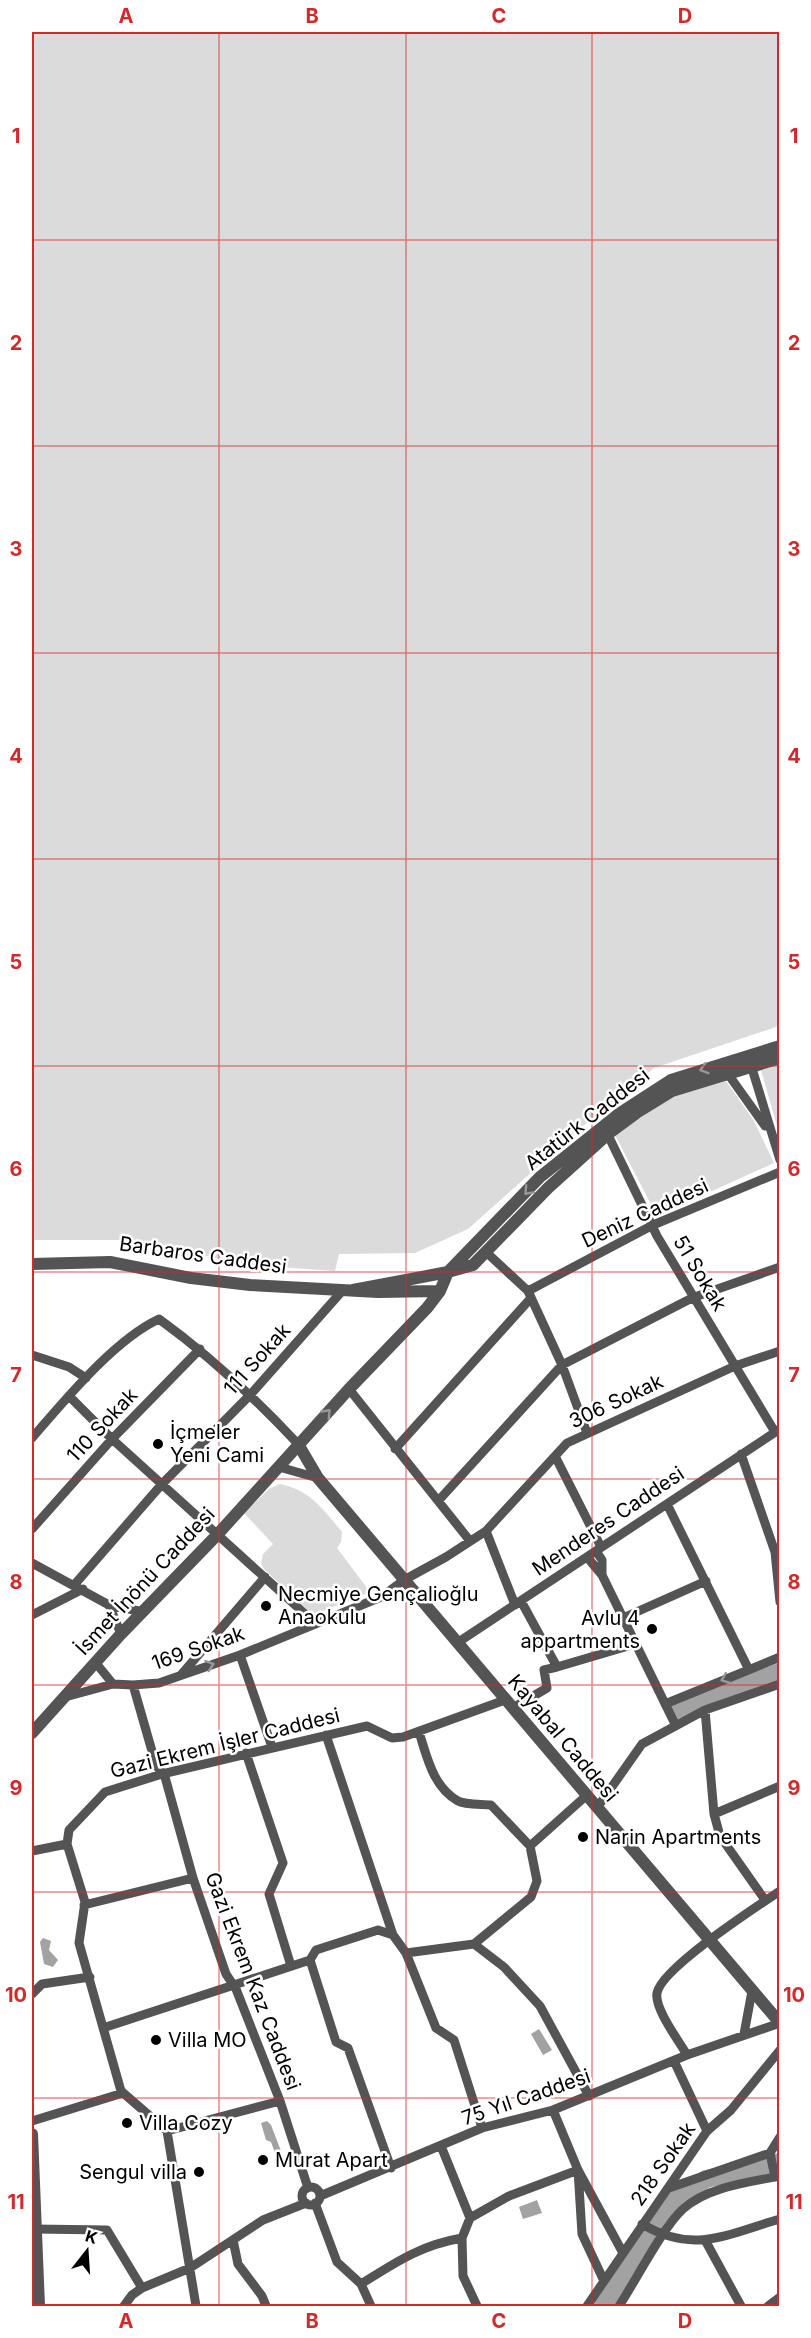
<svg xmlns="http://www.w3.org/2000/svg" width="811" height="2338" viewBox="0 0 811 2338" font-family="Inter,sans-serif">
  <rect width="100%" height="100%" fill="#fff"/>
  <path fill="#dbdbdb" d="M32 32H779V1026L654 1068 583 1126 468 1229 415 1253 339 1254 335 1271 252 1265 122 1240H32Z
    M779 1064V1133L761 1070Z
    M726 1081 754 1121 774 1163 657 1216 615 1135 671 1097Z
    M280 1484C310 1490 323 1509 342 1532L341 1542 337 1548 370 1592 313 1615 264 1569 261 1564 263 1554 273 1544 244 1513 269 1489Z"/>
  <path fill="#a2a2a2" d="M43 1938 51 1941 49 1950 58 1960 53 1967 44 1964 40 1942Z
    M539 2029 552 2050 543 2055 531 2034Z
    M267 2121 271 2125 281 2151 275 2153 271 2142 266 2140 261 2123Z
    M537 2200 542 2213 523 2219 519 2207Z"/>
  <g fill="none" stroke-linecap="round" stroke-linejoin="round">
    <path stroke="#a2a2a2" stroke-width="3" d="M778 2306 780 2305"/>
    <path stroke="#a2a2a2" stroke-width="18" d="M677 1710 780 1672
      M603 2306 672 2202 706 2179 780 2162"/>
    <path stroke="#545454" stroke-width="9" d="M750 1062 780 1160
      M730 1068 728 1074 765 1126
      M606 1131 657 1236 775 1432
      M486 1252 528 1291 562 1365 587 1433
      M528 1291 653 1225 780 1172
      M32 1355 69 1367 86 1378
      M349 1389 470 1541
      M69 1396 112 1439 316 1624
      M32 1438C65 1400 114 1340 159 1319 210 1356 255 1398 298 1444
      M395 1449 531 1298
      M741 1454 775 1552 780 1602
      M555 1456 601 1547
      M279 1467 318 1478
      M439 1500 562 1365 692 1298 780 1267
      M667 1504 749 1670
      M32 1529 112 1439 200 1349
      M486 1531 515 1605
      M596 1551 602 1560V1575
      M587 1557 602 1575 675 1724
      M32 1563 109 1605 144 1612
      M75 1584 162 1484 251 1394 343 1290
      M109 1605 121 1634
      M32 1615 83 1589
      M623 1618 706 1581
      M457 1643 780 1429
      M240 1655 272 1747
      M95 1662 113 1684
      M557 1667 635 1644
      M181 1675 265 1577
      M133 1685 156 1765 165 1777 193 1878 226 1974 236 1989 280 2101 308 2188
      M65 1697 113 1684 133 1685 159 1683 240 1655 381 1597 404 1580 446 1557 486 1531 567 1443 735 1366 780 1351
      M665 1704 780 1657
      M513 1708 547 1688 544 1670 557 1667 521 1601
      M705 1710 714 1814 720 1836 765 1900
      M419 1732C427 1757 433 1787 458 1801 465 1805 482 1804 491 1805L530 1846
      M326 1735 393 1935
      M246 1753 283 1863 269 1894 291 1966
      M597 1808 642 1744 705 1710 780 1684
      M714 1814 780 1786
      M32 1851 67 1844
      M84 1905 193 1878
      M474 1944 504 1967 540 2006 589 2096
      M406 1953 436 2028 454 2040 482 2128
      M310 1960 336 2042 348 2048 391 2168
      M32 1994 42 1984 90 1977
      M103 2028 310 1960 316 1950 378 1930 393 1935 406 1953 474 1944 531 1897 537 1881 530 1846 587 1795
      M744 2034 752 1991
      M687 2055C679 2041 654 2008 657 1993 662 1968 756 1907 780 1891
      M674 2061 707 2131
      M553 2110 578 2170 623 2253
      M32 2121 123 2093
      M167 2131 280 2101
      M441 2146 470 2218
      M775 2177 770 2153 780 2137
      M302 2196a9 9 0 1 1 18 0a9 9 0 1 1-18 0Z
      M669 2188 770 2153
      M320 2196 482 2128 553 2110 687 2055 780 2023
      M315 2203 337 2262 361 2284 371 2306
      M642 2224C694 2255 727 2234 780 2219
      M34 2229 107 2230 142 2288
      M462 2238 463 2276 477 2306
      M233 2240 238 2264 262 2296 266 2306
      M705 2240 741 2306
      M361 2284C396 2262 421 2245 462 2238L470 2218 509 2196 578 2170 582 2234 604 2281
      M124 2306 132 2295 142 2288 190 2268 263 2220 306 2203
      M196 2306 167 2131 121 2091 79 1943 85 1902 67 1844 69 1830 105 1792 162 1774 367 1726 392 1738 403 1737 505 1700
      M587 2306 707 2131 731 2110 780 2050
      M619 2306C635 2282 663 2227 683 2209 707 2187 749 2182 780 2176
      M768 2306 780 2297"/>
    <path stroke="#545454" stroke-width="12" d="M32 1264 110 1262 191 1278 250 1285 378 1292 440 1291
      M353 1290 448 1272 540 1177 620 1113 671 1080 780 1046
      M298 1444 318 1478 780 2023
      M32 1733 121 1634 217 1535 349 1389 427 1308 440 1291 448 1272 473 1265 548 1188 608 1134 638 1112 672 1091 780 1058
      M32 2134 39 2306"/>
  </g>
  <defs><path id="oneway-chevron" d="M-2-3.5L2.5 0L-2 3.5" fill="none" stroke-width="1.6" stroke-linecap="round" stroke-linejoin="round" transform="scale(1.5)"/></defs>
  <g stroke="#989898">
    <use href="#oneway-chevron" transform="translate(704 1069) rotate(164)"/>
    <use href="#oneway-chevron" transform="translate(528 1191) rotate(133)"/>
    <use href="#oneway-chevron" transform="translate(327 1413) rotate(-47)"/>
    <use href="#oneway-chevron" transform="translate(210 1665) rotate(-19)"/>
    <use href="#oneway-chevron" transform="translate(725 1679) rotate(158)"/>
  </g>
  <path fill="none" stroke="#d62828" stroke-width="1.5" stroke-opacity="0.55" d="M219 32V2306M406 32V2306M592 32V2306M32 240H780M32 446H780M32 653H780M32 859H780M32 1066H780M32 1272H780M32 1479H780M32 1685H780M32 1892H780M32 2098H780"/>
  <g fill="#000" stroke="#fff" stroke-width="2">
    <circle cx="158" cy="1444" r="6"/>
    <circle cx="266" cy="1606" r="6"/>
    <circle cx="652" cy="1629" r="6"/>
    <circle cx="583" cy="1837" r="6"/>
    <circle cx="156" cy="2040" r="6"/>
    <circle cx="127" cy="2123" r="6"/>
    <circle cx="263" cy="2160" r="6"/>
    <circle cx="199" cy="2172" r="6"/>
  </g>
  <g text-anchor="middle" stroke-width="5" stroke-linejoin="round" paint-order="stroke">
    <g font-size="20" fill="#000" stroke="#fff">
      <text transform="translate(587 1119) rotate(-38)" y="7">Atatürk Caddesi</text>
      <text transform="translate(645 1213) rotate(-25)" y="7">Deniz Caddesi</text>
      <text transform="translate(203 1255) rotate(8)" y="7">Barbaros Caddesi</text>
      <text transform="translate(700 1273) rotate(59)" y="7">51 Sokak</text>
      <text transform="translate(257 1359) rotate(-48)" y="7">111 Sokak</text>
      <text transform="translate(616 1401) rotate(-25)" y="7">306 Sokak</text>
      <text transform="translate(102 1425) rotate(-47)" y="7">110 Sokak</text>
      <text transform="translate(608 1521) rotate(-34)" y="7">Menderes Caddesi</text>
      <text transform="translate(145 1581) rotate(-47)" y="7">İsmet İnönü Caddesi</text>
      <text transform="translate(198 1648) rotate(-19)" y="7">169 Sokak</text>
      <text transform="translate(563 1738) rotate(50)" y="7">Kayabal Caddesi</text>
      <text transform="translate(225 1743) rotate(-14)" y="7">Gazi Ekrem İşler Caddesi</text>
      <text transform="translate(253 1981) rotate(69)" y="7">Gazi Ekrem Kaz Caddesi</text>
      <text transform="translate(526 2097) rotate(-19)" y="7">75 Yıl Caddesi</text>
      <text transform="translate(663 2164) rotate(-55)" y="7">218 Sokak</text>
    </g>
    <g font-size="20" fill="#000" stroke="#fff" text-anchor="start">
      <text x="170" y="1439">İçmeler<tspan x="170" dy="23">Yeni Cami</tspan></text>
      <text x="278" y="1601">Necmiye Gençalioğlu<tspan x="278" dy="23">Anaokulu</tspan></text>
      <text x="640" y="1625" text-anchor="end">Avlu 4<tspan x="640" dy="23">appartments</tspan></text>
      <text x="595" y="1844">Narin Apartments</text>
      <text x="168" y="2047">Villa MO</text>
      <text x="139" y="2130">Villa Cozy</text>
      <text x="275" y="2167">Murat Apart</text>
      <text x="187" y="2179" text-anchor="end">Sengul villa</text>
    </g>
  </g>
  <rect width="811" height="2338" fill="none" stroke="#ffffff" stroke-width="66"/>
  <g transform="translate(87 2251) rotate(17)" stroke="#ffffff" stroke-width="4.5" paint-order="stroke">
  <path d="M0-4.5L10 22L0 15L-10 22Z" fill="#000000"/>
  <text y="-9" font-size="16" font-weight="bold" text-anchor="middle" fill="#000000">K</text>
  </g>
  <rect x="33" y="33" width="745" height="2272" fill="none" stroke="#d62828" stroke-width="2"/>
  <g font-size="20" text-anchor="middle" font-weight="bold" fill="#d62828">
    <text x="126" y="23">A</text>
    <text x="312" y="23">B</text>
    <text x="499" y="23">C</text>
    <text x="685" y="23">D</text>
    <text x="16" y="143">1</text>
    <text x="794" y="143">1</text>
    <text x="16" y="350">2</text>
    <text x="794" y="350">2</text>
    <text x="16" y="556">3</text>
    <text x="794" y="556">3</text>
    <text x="16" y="763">4</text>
    <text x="794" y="763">4</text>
    <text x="16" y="969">5</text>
    <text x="794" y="969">5</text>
    <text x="16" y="1176">6</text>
    <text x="794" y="1176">6</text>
    <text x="16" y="1382">7</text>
    <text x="794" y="1382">7</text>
    <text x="16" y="1589">8</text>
    <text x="794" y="1589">8</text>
    <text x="16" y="1795">9</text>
    <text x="794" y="1795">9</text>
    <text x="16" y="2002">10</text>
    <text x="794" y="2002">10</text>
    <text x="16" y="2209">11</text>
    <text x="794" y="2209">11</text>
    <text x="126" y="2328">A</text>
    <text x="312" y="2328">B</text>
    <text x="499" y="2328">C</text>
    <text x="685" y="2328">D</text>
  </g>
</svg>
